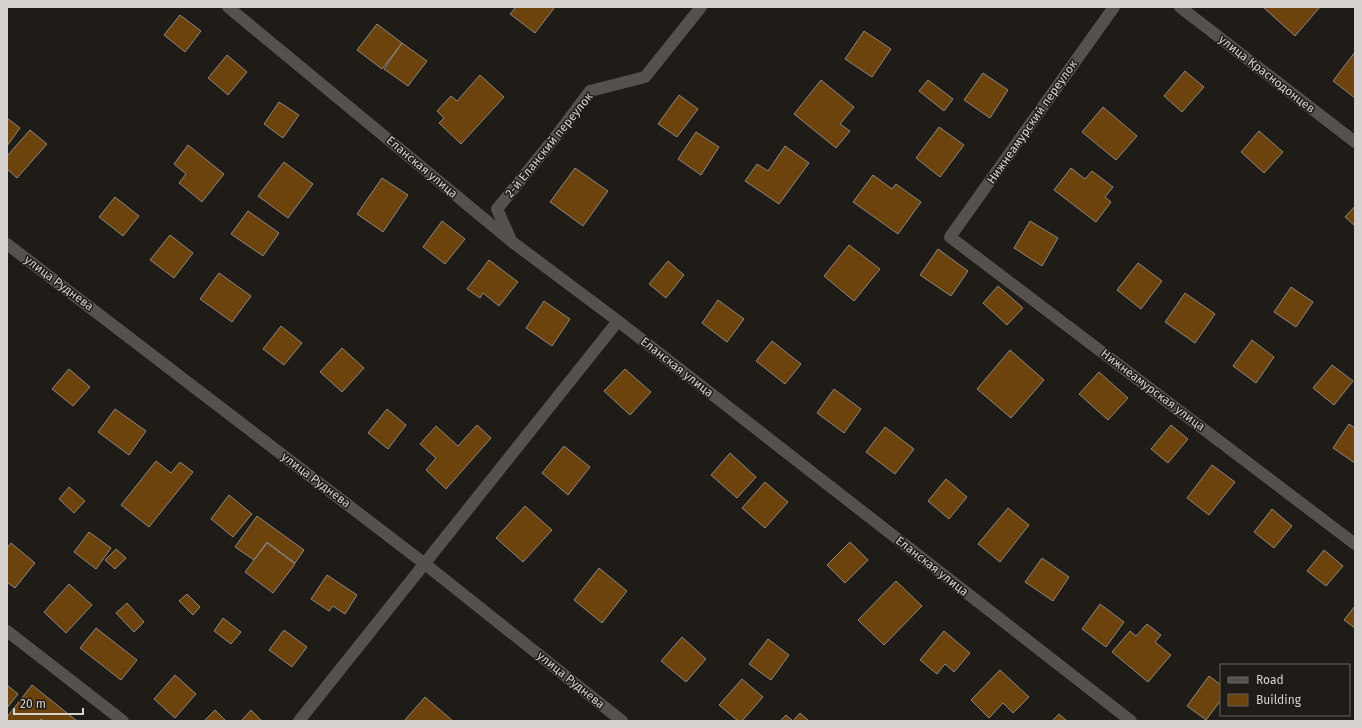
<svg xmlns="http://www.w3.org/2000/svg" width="1362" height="728" viewBox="0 0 1362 728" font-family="'Fira Sans',sans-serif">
  <rect width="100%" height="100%" fill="#1f1b17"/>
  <path fill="#6c430d" stroke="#8d8782" d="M516 7H555L535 33 510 14Z
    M1263 7H1320L1295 36Z
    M180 15 201 31 185 52 164 35Z
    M377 24 402 43 382 69 357 50Z
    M864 31 891 49 872 77 845 59Z
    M402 43 427 61 408 86 384 69Z
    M1355 52V98L1333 81Z
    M227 55 247 72 228 95 208 78Z
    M1185 71 1204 87 1182 112 1164 96Z
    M983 73 1008 90 990 118 964 100Z
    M480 75 504 97 461 144 439 123 444 118 437 111 451 96 457 101Z
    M821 80 854 107 840 124 850 131 836 148 794 114Z
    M928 80 953 99 944 111 919 91Z
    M679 95 698 109 677 137 658 124Z
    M279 102 299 115 283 138 264 124Z
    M1103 107 1137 136 1116 160 1082 132Z
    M7 118 20 128 7 146Z
    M939 127 964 145 940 177 916 158Z
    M30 130 47 144 17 178 7 169V156Z
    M1259 131 1283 152 1264 173 1241 152Z
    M696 132 719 147 701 175 678 159Z
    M188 145 224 174 202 202 179 183 186 174 174 164Z
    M785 146 809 163 779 204 745 181 757 164 768 171Z
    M284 162 313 184 288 218 258 196Z
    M575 168 608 191 583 226 550 202Z
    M1071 168 1085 179 1092 171 1113 187 1105 197 1111 202 1096 222 1054 190Z
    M873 175 892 189 896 184 921 202 898 234 853 202Z
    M382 178 408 195 383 232 357 214Z
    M115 197 139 216 123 236 99 217Z
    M1355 206V226L1345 217Z
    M248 211 279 233 263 256 231 234Z
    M442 221 465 239 445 264 423 247Z
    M1030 221 1058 238 1042 266 1014 248Z
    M170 235 193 253 174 278 150 260Z
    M849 245 880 269 854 301 824 276Z
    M938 249 968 271 951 296 920 275Z
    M489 260 518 282 499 306 483 293 480 298 467 289Z
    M668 261 684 275 666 298 649 284Z
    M1138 263 1162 281 1141 309 1117 290Z
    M219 273 251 296 232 322 200 299Z
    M998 286 1023 308 1007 325 983 303Z
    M1291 287 1313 302 1296 327 1274 312Z
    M1185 293 1215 314 1195 343 1165 322Z
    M718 300 744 319 727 342 702 323Z
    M544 301 570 319 552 346 526 328Z
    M281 326 302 343 284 365 263 349Z
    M1252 340 1274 357 1256 383 1233 366Z
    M772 341 801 364 785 384 756 361Z
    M342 348 364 368 342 392 320 372Z
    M1010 350 1044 380 1011 418 977 389Z
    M1332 365 1353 381 1334 405 1313 388Z
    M69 369 90 387 73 406 52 389Z
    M625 369 651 392 630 415 604 391Z
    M1099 372 1128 398 1108 420 1079 394Z
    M834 389 861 409 844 433 817 413Z
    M115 409 146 431 129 455 98 432Z
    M387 409 406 425 388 449 368 433Z
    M1349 424 1355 428V463L1333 448Z
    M477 425 491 438 446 489 426 470 436 458 420 444 436 426 458 446Z
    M1171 425 1188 439 1168 463 1151 449Z
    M885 427 914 449 895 474 866 452Z
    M564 446 590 467 568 495 542 473Z
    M730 453 756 477 737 498 711 475Z
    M156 461 171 473 180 462 193 472 149 527 121 505Z
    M1212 465 1235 482 1209 515 1187 498Z
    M946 479 967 497 949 519 928 501Z
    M765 482 788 502 765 528 742 508Z
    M69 487 85 501 74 513 59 499Z
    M229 495 252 514 233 537 211 519Z
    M525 506 552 530 523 562 496 538Z
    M1008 508 1029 525 1000 562 978 544Z
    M1272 509 1292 526 1274 548 1254 532Z
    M257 516 304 550 295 563 267 542 254 560 235 547Z
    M89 532 111 548 96 569 74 552Z
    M850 542 868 560 845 583 827 565Z
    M11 543 35 563 15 588 7 582V548Z
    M267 543 295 564 273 593 245 572Z
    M116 549 126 558 115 569 105 560Z
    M1324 550 1343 566 1326 586 1307 571Z
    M1042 558 1069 577 1053 601 1025 582Z
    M599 568 627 591 602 623 574 600Z
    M327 575 357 595 345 614 333 606 329 611 311 599Z
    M896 581 922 606 884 645 858 620Z
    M69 584 92 605 66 633 44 612Z
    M187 594 200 607 193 615 179 601Z
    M127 603 144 622 134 632 116 613Z
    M1100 604 1124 622 1106 647 1082 629Z
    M1355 606V628L1344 620Z
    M223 618 241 632 231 644 214 631Z
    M1147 624 1161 635 1155 642 1171 655 1148 682 1112 652 1130 631 1136 636Z
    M96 628 137 660 121 680 80 648Z
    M284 630 307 647 292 667 269 650Z
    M944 631 970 653 954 672 945 664 937 674 920 660Z
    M682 637 706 659 686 682 661 661Z
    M768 639 789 655 771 680 749 664Z
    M1000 670 1029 697 1013 713 1003 703 989 718 971 700Z
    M175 675 196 694 175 718 154 699Z
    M1209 676 1221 685V700L1206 720 1187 706Z
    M742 679 763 697 742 721H738L719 705Z
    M7 685 18 694 7 708Z
    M32 685 77 721H44L41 719 39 721H7V717Z
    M425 697 453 721H404Z
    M215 710 226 721H204Z
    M251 710 262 721H241Z
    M800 713 809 721H793Z
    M1059 714 1067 721H1052Z
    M786 715 793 721H780Z"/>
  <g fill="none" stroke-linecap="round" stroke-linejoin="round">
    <path stroke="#56514c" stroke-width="12" d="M228 7 511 241 618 321 1131 721
      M1114 7 950 237 1355 544
      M1180 7 1355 142
      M510 238 497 209 553 140 590 91 645 77 701 7
      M7 244 425 564 622 721
      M7 631 123 721
      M299 721 618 321"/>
  </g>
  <g text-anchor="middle" stroke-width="3" stroke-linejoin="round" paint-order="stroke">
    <g font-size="12" fill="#d4d1ce" stroke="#1f1b17">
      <text transform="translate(1267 74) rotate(38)" y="4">улица Краснодонцев</text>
      <text transform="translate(1032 122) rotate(-55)" y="4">Нижнеамурский переулок</text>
      <text transform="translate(549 145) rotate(-51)" y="4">2-й Еланский переулок</text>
      <text transform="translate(422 167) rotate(40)" y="4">Еланская улица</text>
      <text transform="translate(59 283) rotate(37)" y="4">улица Руднева</text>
      <text transform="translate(677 367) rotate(38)" y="4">Еланская улица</text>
      <text transform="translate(1153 390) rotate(37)" y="4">Нижнеамурская улица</text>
      <text transform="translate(316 480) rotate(37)" y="4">улица Руднева</text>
      <text transform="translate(932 566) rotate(38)" y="4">Еланская улица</text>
      <text transform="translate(571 680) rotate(39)" y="4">улица Руднева</text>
    </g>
  </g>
  <rect width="1362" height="728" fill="none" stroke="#d4d1ce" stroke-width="16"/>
  <rect x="1220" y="664" width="130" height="52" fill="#1f1b17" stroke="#676460"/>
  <rect x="1228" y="677" width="20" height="6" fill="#56514c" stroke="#676460"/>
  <text x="1256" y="684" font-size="12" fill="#d4d1ce">Road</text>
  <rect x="1228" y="694" width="20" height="12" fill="#6c430d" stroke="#676460"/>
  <text x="1256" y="704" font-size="12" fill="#d4d1ce">Building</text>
  <path d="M14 708v6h69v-6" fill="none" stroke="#d4d1ce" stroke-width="2"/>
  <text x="20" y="708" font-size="12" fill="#d4d1ce" stroke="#1f1b17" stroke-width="3" paint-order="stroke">20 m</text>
</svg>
